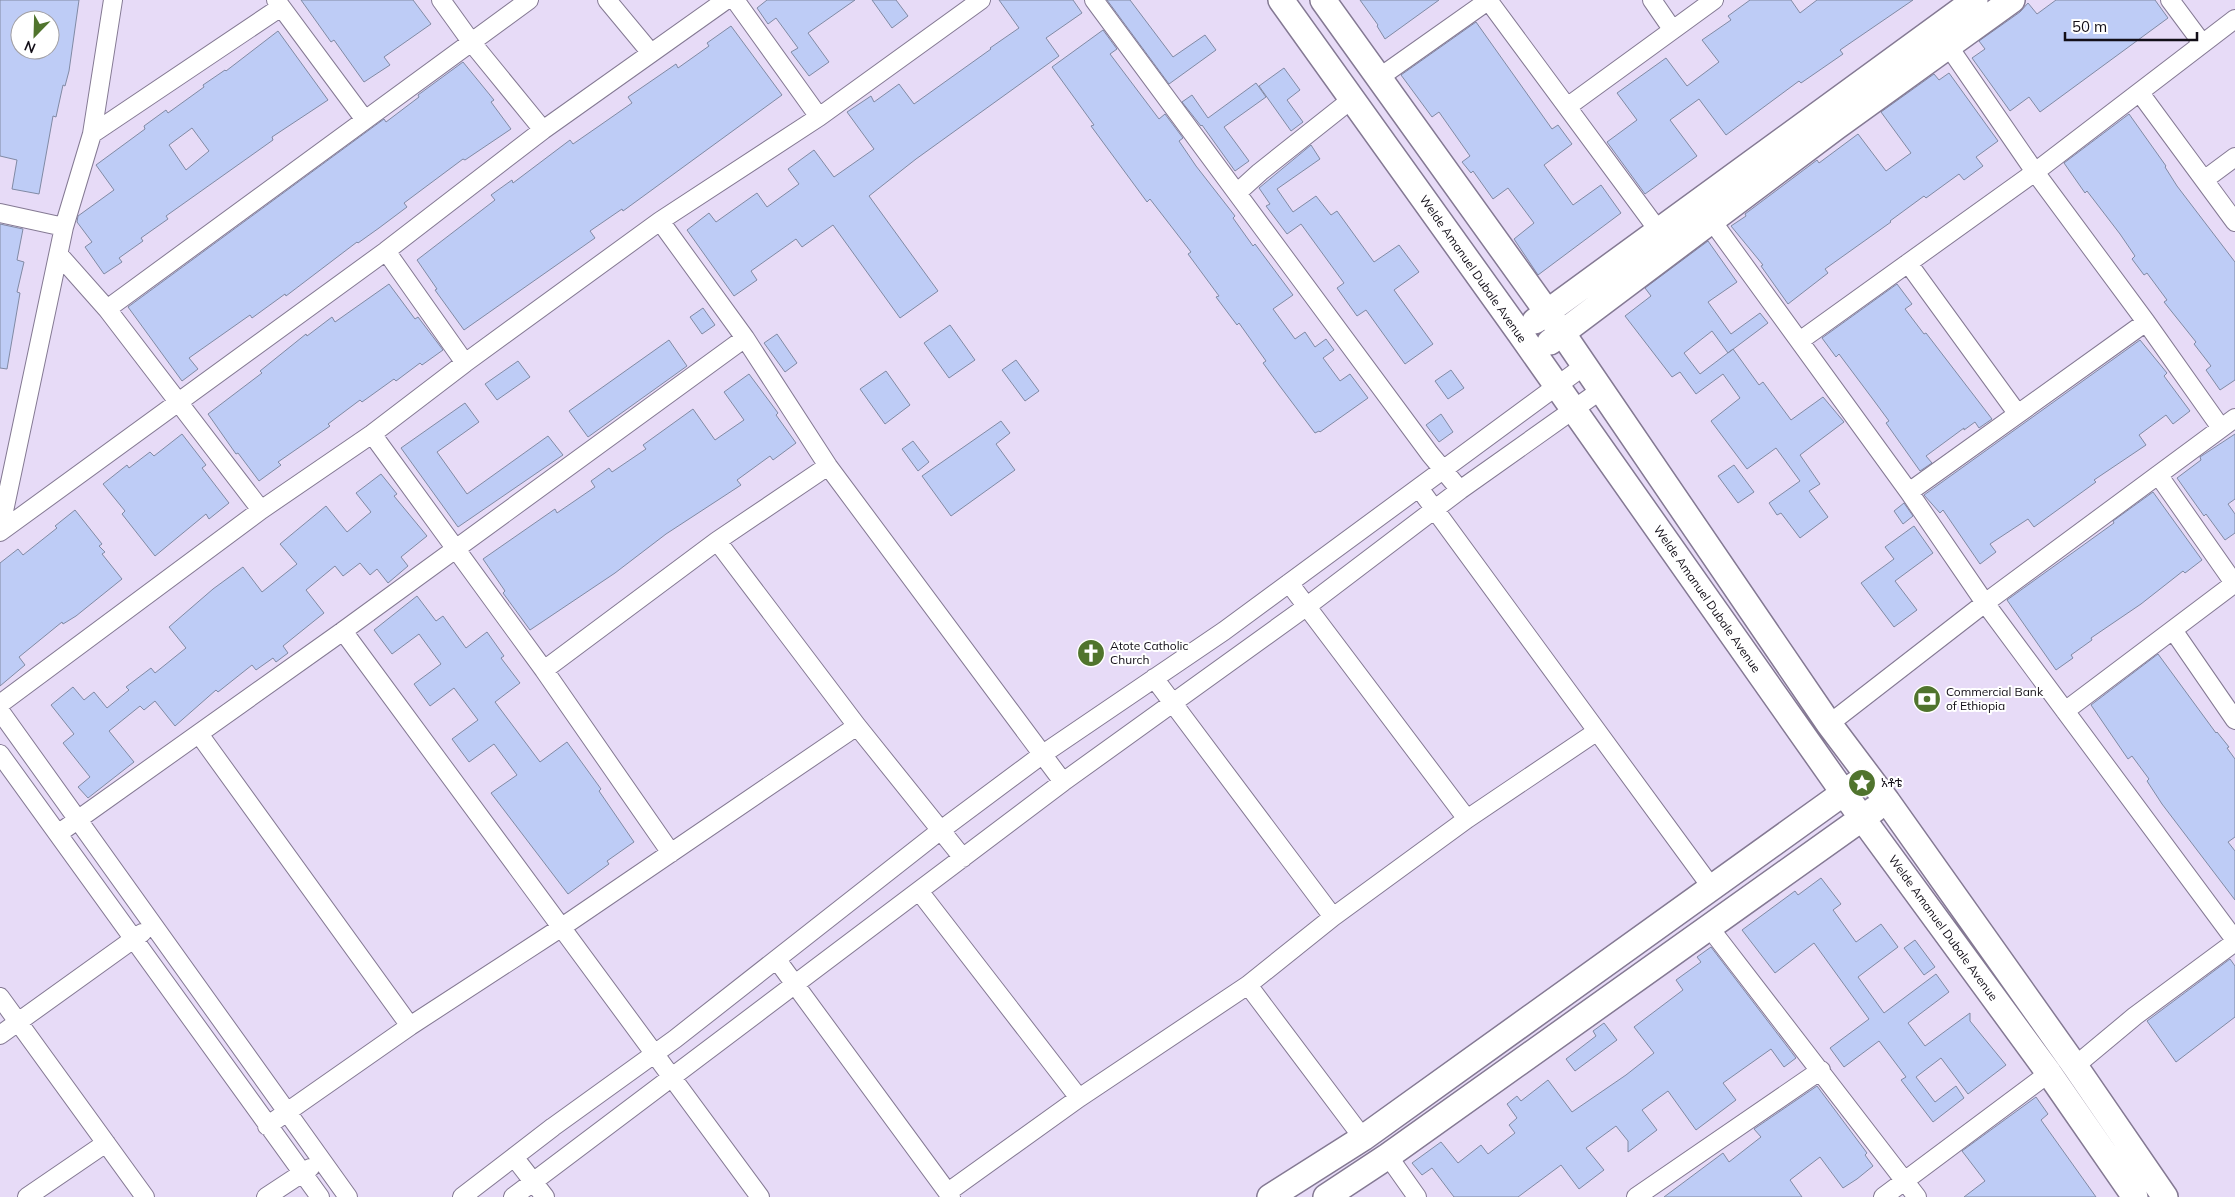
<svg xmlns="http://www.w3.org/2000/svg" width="2235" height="1197" viewBox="0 0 2235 1197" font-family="Mulish,'Noto Sans Ethiopic',sans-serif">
  <rect width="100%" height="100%" fill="#e7dbf7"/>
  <path fill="#beccf6" stroke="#818aa4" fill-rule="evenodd" d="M0 0H79L69 71 65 86 63 85 56 117 53 116 39 194 12 189 17 160 0 156ZM20 20H50V50H16Z
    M301 0H413L431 24 384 57 390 65 364 82 334 40 331 42Z
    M767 0H855L808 33 829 62 809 76 791 52 798 48 776 18 768 24 757 8Z
    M872 0H896L908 16 892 28Z
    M999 0H1073L1082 13 1046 38 1059 56 916 159 869 196 938 291 900 318 833 225 802 247 796 239 751 271 757 280 734 296 687 230 709 213 716 222 757 193 767 207 799 184 788 169 814 150 834 177 874 149 847 112 871 96 874 102 899 84 914 104 991 49 990 48 1019 28Z
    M1107 0H1130L1173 57 1205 35 1216 50 1169 84Z
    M1360 0H1439L1385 39 1377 26 1378 25Z
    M1750 0H1791L1800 13 1817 0H1913L1840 50 1843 54 1830 63 1801 83 1799 81 1726 135 1699 99 1670 120 1697 156 1645 194 1607 142 1637 120 1617 93 1666 58 1687 86 1719 62 1702 40 1731 20 1728 16Z
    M2056 0H2155L2168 18 2040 112 2029 97 2010 111 1972 58 1985 49 1979 41 2020 12 2028 3 2037 14Z
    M1476 22 1552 129 1558 125 1572 144 1544 165 1573 205 1601 185 1621 213 1538 275 1514 239 1534 223 1508 188 1493 199 1473 171 1471 173 1462 162 1470 156 1439 112 1432 117 1401 75Z
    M731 26 782 95 623 211 622 209 590 231 595 238 464 330 435 290 437 289 417 260 495 200 491 195 512 180 513 183 570 140 573 144 599 126 632 103 628 97 676 64 678 68 709 46 707 43Z
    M1103 30 1117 49 1110 54 1159 119 1165 114 1183 138 1179 141 1196 166 1235 216 1233 218 1253 246 1255 244 1293 295 1273 309 1295 339 1305 332 1315 347 1326 339 1334 350 1323 358 1340 381 1350 374 1368 398 1320 432 1319 431 1315 433 1279 385 1263 363 1266 361 1239 323 1237 325 1216 297 1219 296 1188 254 1191 252 1150 199 1147 202 1091 126 1094 125 1052 67Z
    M278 31 328 100 272 137 273 140 166 216 168 219 141 238 143 241 119 258 122 262 104 274 85 247 92 242 77 222 78 216 114 190 96 165 145 129 144 126 166 110 168 113 204 87 203 85 225 70 226 71ZM192 128 209 151 186 170 169 145Z
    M463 62 494 100 491 102 511 129 465 160 463 159 404 203 407 207 379 228 358 243 357 242 286 296 285 294 252 318 250 315 189 358 198 369 182 381 128 307 384 119 386 122 419 97 418 95Z
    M1284 68 1300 90 1287 100 1303 122 1291 131 1259 86Z
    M1949 73 1998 141 1976 157 1983 166 1964 180 1959 174 1926 198 1924 196 1890 221 1891 222 1825 269 1828 273 1788 304 1761 266 1763 265 1731 226 1746 216 1745 214 1817 160 1819 163 1858 134 1886 171 1911 153 1881 112 1934 74 1939 80Z
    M1256 83 1266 97 1224 127 1249 161 1235 171 1202 125 1201 126 1182 102 1192 95 1208 118Z
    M2129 114 2166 166 2165 167 2177 186 2235 262V380L2220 390 2206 370 2211 366 2194 344 2196 342 2164 302 2167 300 2147 273 2144 275 2132 259 2135 256 2120 234 2087 191 2085 193 2064 163Z
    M1311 145 1320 159 1277 189 1293 212 1316 196 1331 215 1337 211 1374 262 1399 245 1419 272 1394 290 1433 344 1405 364 1366 310 1357 316 1337 288 1344 283 1301 224 1287 234 1266 206 1270 204 1259 188Z
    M0 224 23 229 17 260 24 262 17 292 20 293 7 369 0 368Z
    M1708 241 1737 282 1708 302 1731 334 1760 313 1768 323 1728 353 1712 331 1684 353 1700 374 1733 349 1759 385 1763 382 1791 420 1823 397 1844 422 1800 455 1820 484 1809 491 1828 517 1800 538 1781 513 1777 515 1769 503 1800 481 1776 448 1747 469 1711 421 1740 398 1723 374 1696 394 1680 372 1672 377 1625 316 1651 296 1645 288Z
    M389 284 415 319 418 317 443 350 422 365 420 363 396 381 394 379 362 402 360 400 328 424 330 426 278 462 281 465 259 481 238 453 236 454 208 414 262 373 260 371 306 334 307 336 332 317 335 322Z
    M1897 284 1912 304 1905 309 1924 334 1926 333 1992 419 1979 428 1975 422 1964 430V428L1926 456 1932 463 1920 471 1886 423 1889 421 1872 398 1839 354 1836 357 1822 338Z
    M703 308 715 325 702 334 690 317Z
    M950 325 975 360 949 378 924 343Z
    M777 334 797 363 785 372 764 343Z
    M669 340 687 366 588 437 569 411Z
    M2140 340 2167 373 2164 376 2190 411 2173 424 2166 415 2139 435 2146 445 2094 480 2096 482 2034 527 2028 519 1990 544 1996 552 1980 564 1943 510 1940 513 1924 495Z
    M1016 360 1039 391 1025 401 1002 370Z
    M518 361 530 377 497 400 485 384Z
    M1451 370 1464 388 1448 399 1435 381Z
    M886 371 910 405 885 424 860 389Z
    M749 374 778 413 776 415 796 443 773 460 770 456 737 480 741 485 666 534 615 573 530 630 503 593 505 591 483 559 555 509 557 513 595 487 591 481 609 468 612 472 646 449 643 445 693 409 715 440 744 420 724 392Z
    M465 403 479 422 437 452 467 494 548 436 563 455 458 527 401 448Z
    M1441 414 1453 432 1439 442 1426 425Z
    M1001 421 1010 433 996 444 1015 470 951 516 922 476Z
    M182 434 206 465 202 468 229 503 209 519 206 514 155 556 122 514 125 511 103 484 127 465 129 468 150 452 154 456Z
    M2235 434V499L2228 504 2235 514V533L2225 540 2206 514 2204 516 2177 478 2201 460 2200 457Z
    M913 441 929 462 918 471 902 449Z
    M1734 465 1754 492 1738 503 1718 476Z
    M381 474 397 494 394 496 427 536 401 557 408 566 388 583 377 569 370 575 360 563 343 576 335 566 306 590 324 613 283 646 288 653 276 662 273 658 256 670 252 665 218 692 216 690 175 726 155 701 144 710 140 706 109 731 134 762 88 798 78 787 90 777 63 743 74 734 51 705 73 687 84 700 94 692 107 708 129 690 126 687 151 668 155 673 186 648 169 627 213 589 243 567 262 592 297 564 280 544 326 506 347 532 371 512 356 493Z
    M2153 492 2202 560 2185 573 2183 571 2141 604 2091 638 2092 640 2071 655 2073 658 2056 670 2007 600 2114 523 2113 521Z
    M1904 503 1913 516 1903 524 1894 511Z
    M75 510 102 544 99 546 105 552 102 554 122 579 76 616 63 624 62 622 19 657 25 665 0 686V563L18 549 23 555 57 528 55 526Z
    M1914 526 1933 553 1895 581 1917 610 1894 627 1861 583 1894 559 1885 547Z
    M417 596 436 621 443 616 466 648 487 632 504 656 501 658 520 683 495 702 540 762 567 742 601 789 599 791 634 842 607 861 609 864 568 894 491 793 517 775 494 744 469 762 452 739 478 720 454 688 430 706 414 684 441 664 419 634 392 654 374 630Z
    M2158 654 2216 733 2217 732 2229 747 2227 748 2235 759V837L2228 842 2235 851V900L2162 804 2147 781 2149 779 2132 756 2128 759 2091 705Z
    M1821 878 1841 904 1833 910 1856 942 1881 924 1898 947 1858 977 1884 1013 1936 974 1949 992 1908 1023 1925 1046 1970 1013V1021L2006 1065 1968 1094 1941 1058 1916 1077 1935 1102 1956 1086 1964 1098 1933 1122 1901 1080 1906 1077 1879 1041 1844 1067 1830 1048 1869 1019 1814 943 1775 973 1742 930 1795 891 1798 895Z
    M1915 940 1935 967 1924 975 1904 948Z
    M1711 947 1796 1058 1784 1067 1771 1049 1723 1083 1736 1100 1696 1130 1668 1091 1642 1110 1657 1130 1628 1152V1141L1616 1126 1586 1148 1604 1170 1579 1189 1561 1165 1518 1197H1454L1432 1168 1422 1175 1412 1163 1441 1142 1458 1163 1481 1145 1488 1154 1515 1133 1509 1125 1517 1118 1507 1104 1517 1096 1521 1101 1548 1080 1572 1112 1626 1075 1654 1053 1634 1027 1683 990 1676 980 1701 962 1697 957Z
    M2230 959 2235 966V1017L2176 1062 2147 1021Z
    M1604 1023 1617 1040 1575 1071 1566 1059 1596 1036 1593 1031Z
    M1817 1086 1867 1153 1865 1155 1873 1166 1857 1179 1843 1188 1820 1157 1790 1180 1802 1197H1664L1723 1153 1729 1162 1761 1137 1754 1129Z
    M2036 1097 2048 1114 2041 1120 2096 1197H1964L1985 1181 1962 1151Z"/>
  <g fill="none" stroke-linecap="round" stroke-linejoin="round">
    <g stroke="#847993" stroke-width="20">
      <path id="street" d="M276 0 365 120
        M441 0 472 43 543 130
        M607 0 651 53
        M735 0 819 117
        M1094 0 1430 454 1460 490
        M1488 0 1658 230
        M1652 0 1672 29
        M2170 0 2202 43
        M1949 47 2035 172 2146 322 2221 428
        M1380 77 1489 0
        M2140 93 2235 222
        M1567 107 1714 0
        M92 134 281 7
        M2204 180 2235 157
        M1238 192 1260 172 1352 99
        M0 213 64 227
        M660 221 745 338 828 466 1063 782
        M1712 221 1909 492 1985 603 2235 940
        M386 251 465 363
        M60 256 107 309 261 510
        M1908 263 2017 413
        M107 309 529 0
        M1801 340 2035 172 2235 19
        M372 434 544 670 671 853
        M2159 476 2234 583
        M1419 488 1712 888
        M1909 492 2146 322
        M0 530 64 227 92 134 113 0
        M0 532 386 251 543 130 726 0
        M717 541 857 726 963 858
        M1289 583 1467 819
        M2173 630 2235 720
        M343 631 760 1197
        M544 670 717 541 828 466
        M1154 678 1333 917
        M0 704 261 510 372 434 465 363 660 221 819 117 981 0
        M0 711 348 1197
        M2065 711 2235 583
        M1829 724 1985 603 2235 418
        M199 734 410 1026
        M0 754 320 1197
        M59 833 343 631 745 338
        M919 891 1079 1098
        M1709 927 1917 1197
        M777 960 951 1197
        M1248 985 1363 1138
        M0 997 145 1197
        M0 1035 142 933
        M2075 1066 2135 1016 2235 942
        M267 1126 410 1026 562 927 857 726
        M1388 1156 1417 1197
        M514 1157 545 1197
        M948 1192 1079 1098 1248 985 1333 917 1467 819 1596 732
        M27 1197 106 1143
        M266 1197 310 1168
        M462 1197 553 1127 675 1039 941 830 1043 754 1224 631 1584 366
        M513 1197 1063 782 1306 607 1460 490 1601 390
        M1636 1197 1821 1070
        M1883 1197 2049 1073"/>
    </g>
    <g stroke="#847993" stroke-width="28">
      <path id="secondary" d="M1281 0 1519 332 1843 792 2049 1073 2135 1197
        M1323 0 1563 334 1829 724 1887 801 2075 1066 2165 1197
        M1535 321 1975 0
        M1550 342 1836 127 2012 0
        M1270 1197 1363 1138 1856 784
        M1326 1197 1388 1156 1875 809"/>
    </g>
    <use href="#street" stroke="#fff" stroke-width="18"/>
    <use href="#secondary" stroke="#fff" stroke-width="25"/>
  </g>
  <defs>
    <g id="church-disc" transform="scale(1.4375)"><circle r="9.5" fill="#50742d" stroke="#fff"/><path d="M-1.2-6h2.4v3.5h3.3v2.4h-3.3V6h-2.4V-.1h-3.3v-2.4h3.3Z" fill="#fff"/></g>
    <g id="bank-disc" transform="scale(1.4375)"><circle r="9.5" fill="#50742d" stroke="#fff"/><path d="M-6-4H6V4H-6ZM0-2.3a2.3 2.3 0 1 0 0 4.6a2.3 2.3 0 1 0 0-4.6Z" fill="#fff"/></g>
    <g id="sight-disc" transform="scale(1.4375)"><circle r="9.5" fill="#50742d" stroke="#fff"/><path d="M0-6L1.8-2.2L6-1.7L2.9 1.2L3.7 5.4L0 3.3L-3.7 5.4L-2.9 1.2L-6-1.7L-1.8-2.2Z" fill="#fff"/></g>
  </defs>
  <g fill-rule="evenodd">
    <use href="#church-disc" x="1091" y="653"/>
    <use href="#bank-disc" x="1927" y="699"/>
    <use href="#sight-disc" x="1862" y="783"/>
  </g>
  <g text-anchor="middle" stroke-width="4" stroke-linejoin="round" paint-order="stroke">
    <g font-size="12" fill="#130f18" stroke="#fff">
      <text transform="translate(1473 269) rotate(55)" y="4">Welde Amanuel Dubale Avenue</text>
      <text transform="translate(1707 599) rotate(55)" y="4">Welde Amanuel Dubale Avenue</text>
      <text transform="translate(1943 928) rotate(54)" y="4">Welde Amanuel Dubale Avenue</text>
    </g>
    <g font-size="12" fill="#130f18" stroke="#fff" text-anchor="start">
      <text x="1110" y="650">Atote Catholic<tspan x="1110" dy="14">Church</tspan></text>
      <text x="1946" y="696">Commercial Bank<tspan x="1946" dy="14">of Ethiopia</tspan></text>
      <text x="1881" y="787">አቶቴ</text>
    </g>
  </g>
  <g transform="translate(35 35) rotate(203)"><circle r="24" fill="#ffffff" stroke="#a19fa3"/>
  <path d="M0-4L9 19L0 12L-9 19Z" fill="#50742d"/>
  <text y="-8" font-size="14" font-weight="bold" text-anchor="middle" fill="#130f18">N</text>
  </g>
  <path d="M2065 32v8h132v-8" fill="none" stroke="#130f18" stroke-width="2.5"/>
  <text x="2072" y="32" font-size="15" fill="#130f18" stroke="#ffffff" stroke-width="4" paint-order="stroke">50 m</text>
</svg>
